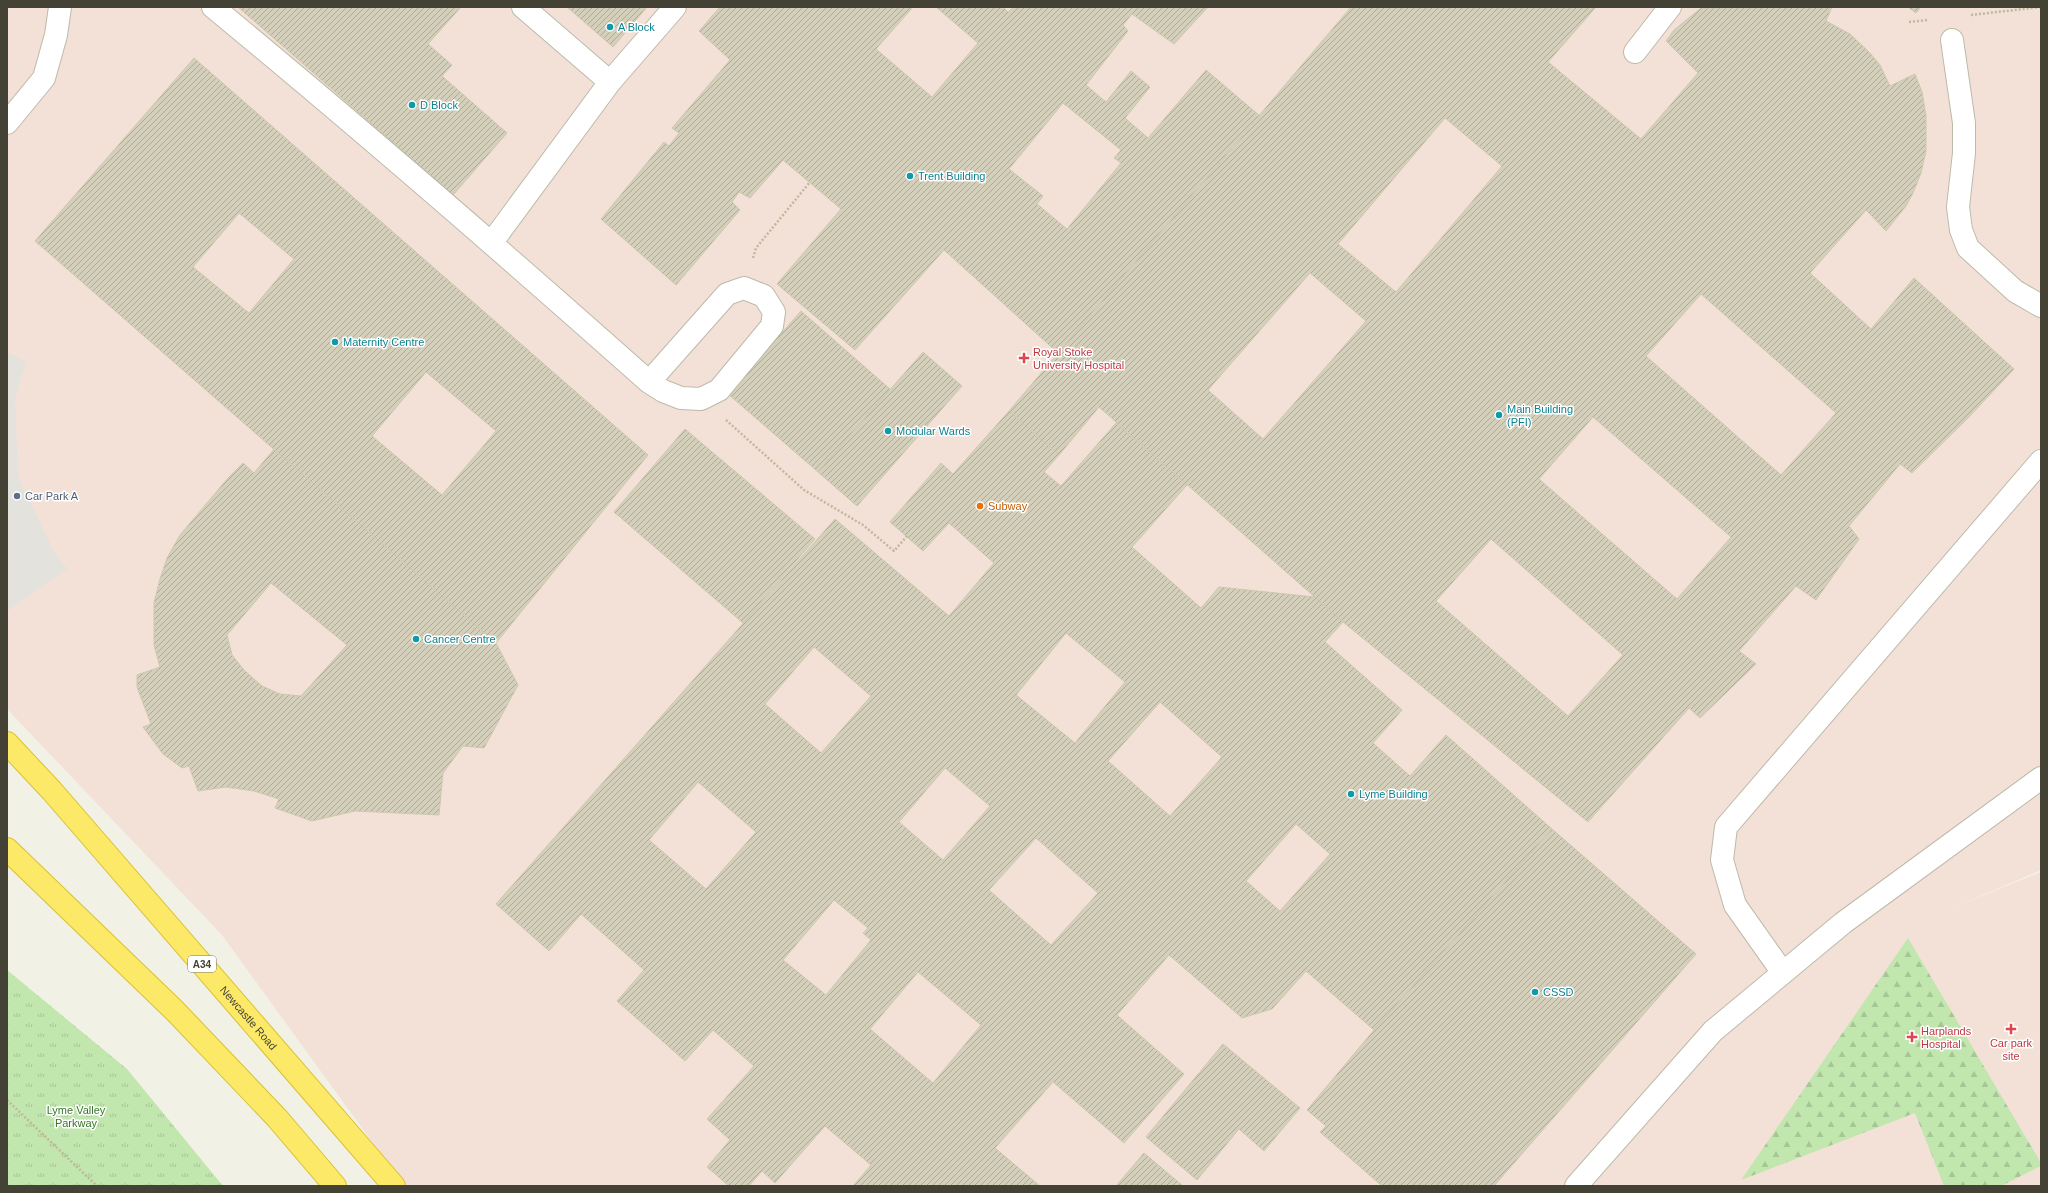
<svg xmlns="http://www.w3.org/2000/svg" width="2048" height="1193" viewBox="0 0 2048 1193" font-family="Helvetica,sans-serif">
  <defs>
    <pattern id="grass-tufts" width="24" height="20" patternUnits="userSpaceOnUse"><rect width="24" height="20" fill="#c1e6ae"/><path d="M3 7l-1-3M5 7V3M7 7l1-3M15 17l-1-3M17 17v-4M19 17l1-3" fill="none" stroke="#a7c696"/></pattern>
    <pattern id="forest-firs" width="22" height="20" patternUnits="userSpaceOnUse"><rect width="22" height="20" fill="#c1e6ae"/><path d="M5 1l3.5 6h-7zM16 11l3.5 6h-7z" fill="#a7c696"/></pattern>
    <pattern id="building-hatch" width="6" height="6" patternUnits="userSpaceOnUse"><rect width="6" height="6" fill="#d3cfbb"/><path d="M-1 1l2-2M0 6l6-6M5 7l2-2" fill="none" stroke="#adaa99"/></pattern>
  </defs>
  <rect width="100%" height="100%" fill="#f2f1e5"/>
  <path fill="#f3e1d8" d="M7 7H2041V870L1957 906 2041 872V1186H404L222 935 7 709Z"/>
  <path fill="url(#grass-tufts)" d="M7 970 127 1069 223 1186H7Z"/>
  <path fill="url(#forest-firs)" d="M1908 938 2041 1163V1166L2001 1186H1944L1915 1113 1741 1180Z"/>
  <path fill="#e3e2dd" d="M7 352 26 361 15 398 18 477 54 552 67 569 7 611Z"/>
  <path fill="url(#building-hatch)" stroke="#cec8ae" fill-rule="evenodd" d="M238 7H461L428 44 452 65 442 76 507 133 453 195Z
    M567 7H647L613 47Z
    M720 7H913L876 49 932 97 978 43 936 7H1003L1008 12 1013 7H1208L1174 44 1132 14 1123 25 1128 31 1086 85 1106 102 1131 71 1150 87 1125 118 1148 138 1206 70 1260 116 1058 353 944 250 855 350 777 284 841 209 783 160 750 198 739 192 732 202 740 210 676 285 601 219 664 142 669 146 679 133 672 128 730 60 699 31ZM1063 103 1121 150 1114 158 1121 163 1067 229 1037 204 1043 196 1009 169Z
    M1351 7H1596L1548 62 1641 139 1698 73 1666 41 1674 30 1701 8 1832 7 1826 21 1850 34 1869 52 1880 65 1890 86 1915 74 1922 92 1926 116V151L1921 173 1913 193 1906 206 1886 231 1866 210 1810 273 1871 329 1914 278 2014 369 1968 418 1912 473 1900 464 1849 526 1859 539 1816 600 1796 586 1739 651 1756 664 1700 718 1689 708 1588 822 1343 622 1099 407 1059 455 1009 411ZM1445 118 1502 166 1396 292 1338 244ZM1310 273 1366 321 1263 439 1208 390ZM1701 294 1836 413 1781 475 1646 356ZM1593 417 1731 537 1677 599 1539 479ZM1491 539 1623 655 1568 716 1436 601Z
    M1908 7H1921L1916 13Z
    M194 58 648 455 496 643 35 241ZM239 213 294 259 249 313 193 267ZM426 372 496 431 442 495 372 436Z
    M801 311 890 389 818 472 728 394Z
    M923 352 962 386 857 506 818 472Z
    M1009 411 1059 455 1044 472 1061 486 1116 423 1187 485 1132 547 1201 608 1219 587 1315 597 1343 622 1325 642 1402 710 1373 743 1410 776 1446 735 1552 829 1374 1030 1306 971 1272 1009 1242 1018 1169 955 1117 1015 1184 1074 1124 1143 1053 1082 995 1148 1040 1186H853L871 1165 825 1126 775 1183 762 1171 749 1186H729L707 1167 730 1140 707 1119 754 1066 713 1030 685 1061 617 1001 644 970 581 914 549 951 496 904 835 519 949 616 994 563 949 523 923 551 890 522 941 463 953 474ZM1066 633 1125 682 1075 743 1016 695ZM814 647 871 696 821 753 765 704ZM1160 702 1222 757 1170 816 1108 761ZM945 768 990 806 943 860 899 822ZM698 782 756 832 706 889 649 840ZM1296 824 1330 854 1280 911 1246 881ZM1036 838 1098 893 1051 945 989 890ZM834 900 868 928 863 933 871 940 826 995 783 960ZM918 972 981 1025 933 1083 870 1029Z
    M685 429 815 539 743 623 614 512Z
    M274 449 496 643 518 685 484 748 463 746 443 773 439 815 355 811 312 821 275 808 279 799 254 791 226 787 198 791 189 766 182 768 163 754 143 727 151 724 137 687V675L160 667 154 645V603L160 579 167 558 180 535 228 478 243 463 254 473ZM271 583 347 645 301 696 280 694 262 686 244 670 232 655 227 635Z
    M1552 829 1696 954 1494 1186H1382L1320 1132 1326 1126 1307 1110 1374 1030Z
    M1223 1044 1300 1108 1264 1151 1239 1129 1197 1180 1146 1137Z
    M1144 1153 1183 1186H1116Z"/>
  <g fill="none" stroke-linecap="round" stroke-linejoin="round">
    <g stroke="#bdbaa8" stroke-width="24">
      <path id="minor" d="M213 7C361 129 505 254 649 382L663 391 681 398 701 399 719 390 772 326 774 312 764 296 744 288 727 294 649 382
        M523 7 610 82
        M1952 40 1964 123V153L1958 207 1961 230 1968 248 2015 291 2041 306
        M1635 52 1670 7
        M7 123 44 78 56 35 60 7
        M492 242 610 82 675 7
        M1783 973 1735 905 1722 860 1726 827 2041 461
        M1576 1186 1713 1031 1843 923 2041 778"/>
    </g>
    <g stroke="#dac037" stroke-width="24">
      <g id="highway">
        <path id="s1" d="M7 743 52 791 394 1186"/>
        <path d="M7 849 175 1011 277 1118 335 1186"/>
      </g>
    </g>
    <path stroke="#bfb999" stroke-width="2.5" stroke-dasharray="2 2" stroke-linecap="butt" d="M1971 15 2041 7
      M1909 22 1928 20
      M753 258 756 248 810 182
      M726 420 804 490 863 525 894 551 907 536
      M7 1100 97 1186"/>
    <use href="#minor" stroke="#fff" stroke-width="22"/>
    <use href="#highway" stroke="#fbe967" stroke-width="22"/>
  </g>
  <g fill="#0f9aa8" stroke="#fff" stroke-width="1.5">
    <circle cx="610" cy="27" r="4"/>
    <circle cx="412" cy="105" r="4"/>
    <circle cx="910" cy="176" r="4"/>
    <circle cx="335" cy="342" r="4"/>
    <circle cx="1499" cy="415" r="4"/>
    <circle cx="888" cy="431" r="4"/>
    <circle cx="416" cy="639" r="4"/>
    <circle cx="1351" cy="794" r="4"/>
    <circle cx="1535" cy="992" r="4"/>
  </g>
  <g fill="#e0444e" stroke="#fff" stroke-width="1.5">
    <path d="M1022 352h4v4h4v4h-4v4h-4v-4h-4v-4h4z"/>
    <path d="M2009 1023h4v4h4v4h-4v4h-4v-4h-4v-4h4z"/>
    <path d="M1910 1031h4v4h4v4h-4v4h-4v-4h-4v-4h4z"/>
  </g>
  <circle fill="#5c6f8a" stroke="#fff" stroke-width="1.5" cx="17" cy="496" r="4"/>
  <circle fill="#e8710a" stroke="#fff" stroke-width="1.5" cx="980" cy="506" r="4"/>
  <g text-anchor="middle" stroke-width="3" stroke-linejoin="round" paint-order="stroke">
    <rect fill="#fff" stroke="#7c7b72" stroke-width="1" x="188" y="956" width="28" height="16" rx="3"/>
    <g font-size="10" font-weight="bold" fill="#444235">
      <text x="202" y="968">A34</text>
    </g>
    <g font-size="11" fill="#0d838f" stroke="#fff" text-anchor="start">
      <text x="618" y="31">A Block</text>
      <text x="420" y="109">D Block</text>
      <text x="918" y="180">Trent Building</text>
      <text x="343" y="346">Maternity Centre</text>
      <text x="1507" y="413">Main Building<tspan x="1507" dy="13">(PFI)</tspan></text>
      <text x="896" y="435">Modular Wards</text>
      <text x="424" y="643">Cancer Centre</text>
      <text x="1359" y="798">Lyme Building</text>
      <text x="1543" y="996">CSSD</text>
    </g>
    <g font-size="11" fill="#be3a42" stroke="#fff" text-anchor="start">
      <text x="1033" y="356">Royal Stoke<tspan x="1033" dy="13">University Hospital</tspan></text>
      <text x="1921" y="1035">Harplands<tspan x="1921" dy="13">Hospital</tspan></text>
      <text x="2011" y="1047" text-anchor="middle">Car park<tspan x="2011" dy="13">site</tspan></text>
    </g>
    <g font-size="11" fill="#4e5e75" stroke="#fff" text-anchor="start">
      <text x="25" y="500">Car Park A</text>
    </g>
    <g font-size="11" fill="#c56008" stroke="#fff" text-anchor="start">
      <text x="988" y="510">Subway</text>
    </g>
    <g font-size="11" fill="#444235" stroke="#fff">
      <text dy="4" stroke="none"><textPath href="#s1" startOffset="366">Newcastle Road</textPath></text>
    </g>
    <g font-size="11" fill="#367529" stroke="#fff">
      <text x="76" y="1114">Lyme Valley<tspan x="76" dy="13">Parkway</tspan></text>
    </g>
  </g>
  <rect width="2048" height="1193" fill="none" stroke="#444235" stroke-width="16"/>
</svg>
